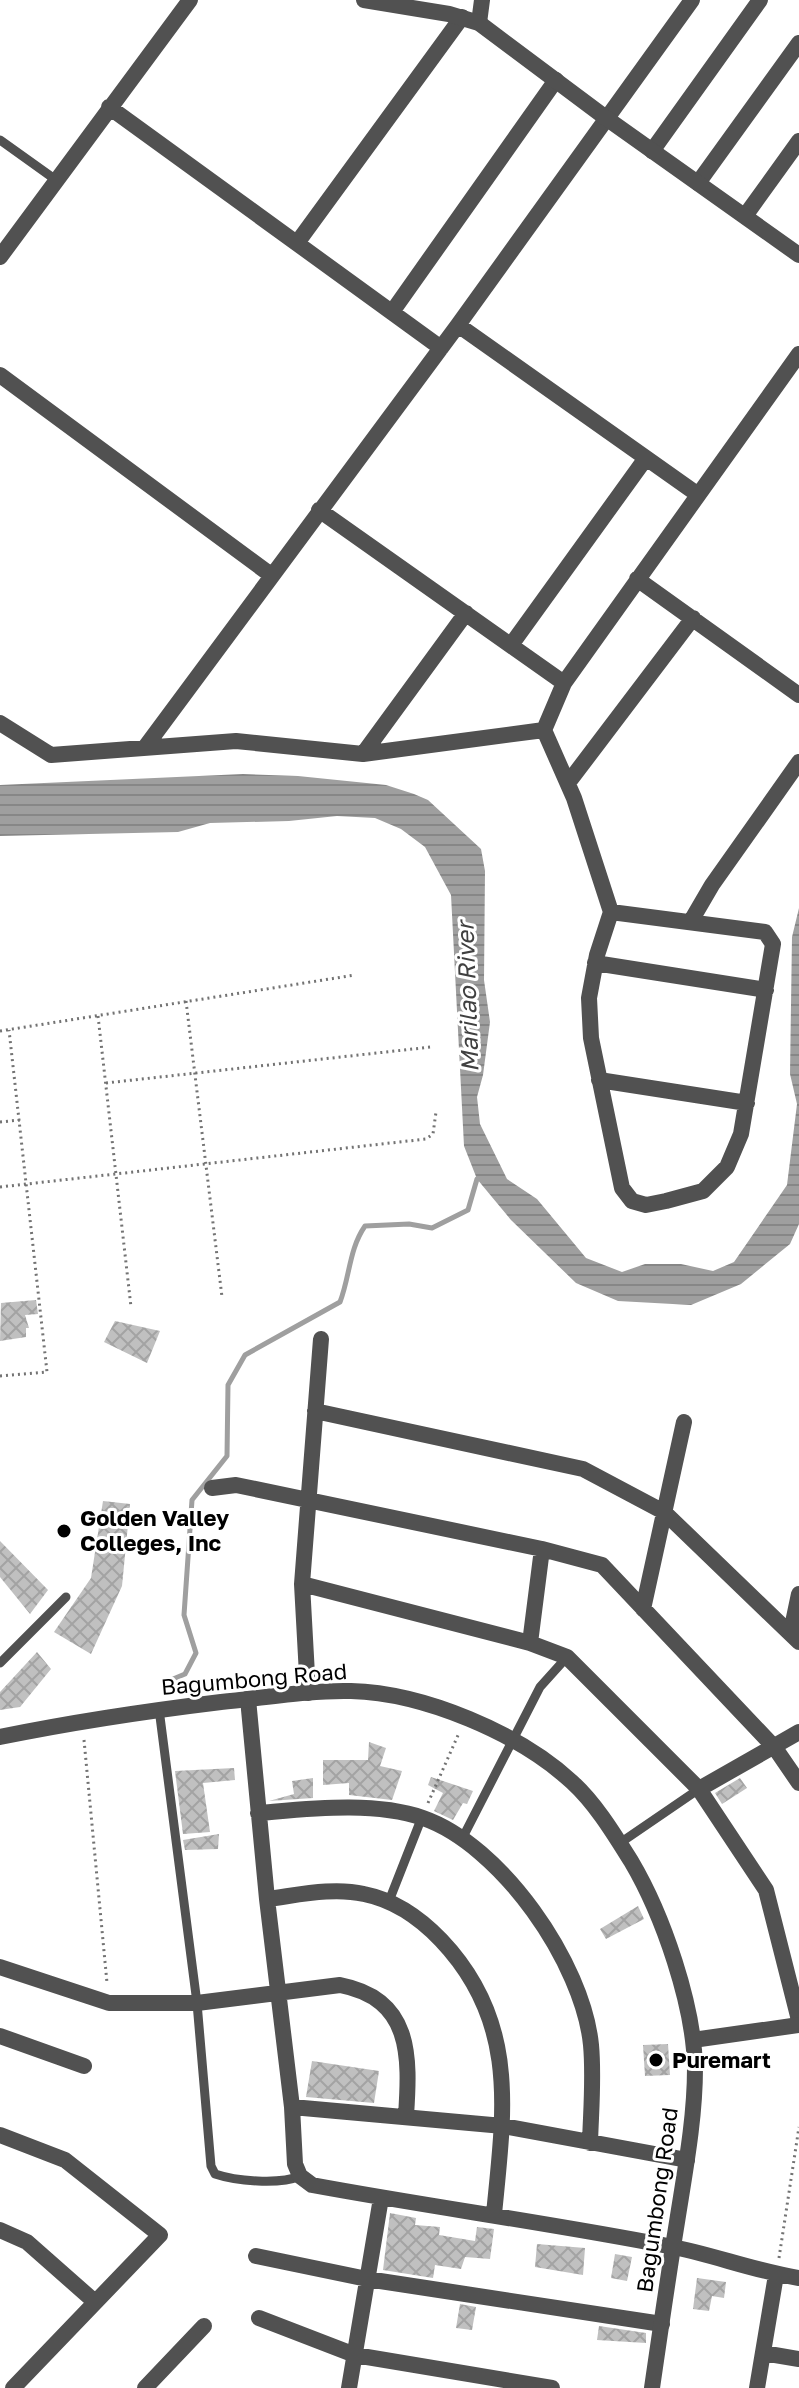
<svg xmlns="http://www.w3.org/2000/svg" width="799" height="2388" viewBox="0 0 799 2388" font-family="'Golos Text',sans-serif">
  <defs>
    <pattern id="water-rules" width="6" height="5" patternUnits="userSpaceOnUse" patternTransform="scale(2)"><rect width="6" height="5" fill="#9f9f9f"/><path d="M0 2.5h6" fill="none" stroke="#878787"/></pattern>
    <pattern id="building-cross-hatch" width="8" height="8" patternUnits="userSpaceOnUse" patternTransform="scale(2)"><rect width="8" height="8" fill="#c0c0c0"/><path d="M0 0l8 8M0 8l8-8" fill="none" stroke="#a3a3a3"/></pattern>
  </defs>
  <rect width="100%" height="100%" fill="#fff"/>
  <path fill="url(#water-rules)" d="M243 774 298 776 386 785 414 794 428 800 481 849 485 871 484 980 490 1022 483 1075 477 1097 480 1124 507 1179 537 1199 586 1258 622 1272 645 1264H681L713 1271 734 1262 787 1185 797 1104 790 1074 792 937 799 908V1224L790 1244 741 1284 691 1305 618 1301 576 1283 511 1220 477 1179 464 1146 451 895 425 847 401 829 375 818 337 816 289 821 210 823 178 832 0 836V785Z"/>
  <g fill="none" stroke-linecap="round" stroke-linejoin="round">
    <path stroke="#9f9f9f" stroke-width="5" d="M166 1682 185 1674 196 1653 184 1615 192 1500 227 1456 228 1385 245 1355 340 1302C350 1276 349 1249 365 1226L409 1224 432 1228 468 1210 477 1179"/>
  </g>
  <path fill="url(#building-cross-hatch)" d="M36 1300 38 1314 25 1315 29 1328H26V1337L0 1341 1 1303Z
    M115 1321 160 1331 147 1363 104 1342Z
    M103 1501 130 1504 122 1586 91 1654 54 1632 91 1578Z
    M0 1541 48 1590 30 1614 0 1577Z
    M37 1652 51 1669 20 1707 0 1710V1692Z
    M369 1742 386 1748 380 1766 402 1771 392 1800 349 1795V1783L323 1785V1760H368Z
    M234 1768 235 1780 203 1783 210 1832 183 1834 175 1771Z
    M431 1777 473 1791 467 1804 463 1803 453 1820 434 1811 443 1793 428 1785Z
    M313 1778V1798L269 1801 294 1794 292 1781Z
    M740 1778 747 1788 722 1804 715 1793Z
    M219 1834 218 1849 185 1850 183 1840Z
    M638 1906 644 1919 606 1939 600 1929Z
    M668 2044 670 2075 645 2076 643 2045Z
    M312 2061 379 2071 374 2103 306 2097Z
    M390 2213 416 2218 415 2225 440 2227 439 2235 475 2241 477 2227 494 2229 490 2259 465 2257 461 2269 435 2265 433 2278 383 2270Z
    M537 2244 585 2248 583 2275 535 2267Z
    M615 2254 632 2257 627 2281 611 2278Z
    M697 2278 726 2282 724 2298 712 2296 709 2311 693 2309Z
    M460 2304 476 2307 472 2330 456 2328Z
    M599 2326 646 2333V2343L597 2340Z"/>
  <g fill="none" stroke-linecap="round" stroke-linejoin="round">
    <path stroke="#737373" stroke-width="3" stroke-dasharray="2 4" stroke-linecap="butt" d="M186 1001 222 1297
      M98 1016 131 1307
      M0 1031 355 975
      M106 1083 431 1047
      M0 1122 20 1120
      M0 1187 426 1139 433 1134 436 1112
      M0 1376 47 1372 9 1030
      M84 1740 107 1983
      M428 1803 459 1733
      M779 2258 799 2127"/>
    <path stroke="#515151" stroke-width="9" d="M0 140 56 180
      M0 1663 66 1597
      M159 1709 197 2003 211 2166 215 2174C236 2181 279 2185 300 2176
      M463 1837 540 1687 567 1657
      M620 1843 699 1789
      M389 1901 422 1817"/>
    <path stroke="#515151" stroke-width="16" d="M479 23 482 0
      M109 107 441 348
      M652 151 760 0
      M698 183 799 43
      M745 216 799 141
      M297 243 462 17
      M0 257 190 0
      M392 312 556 80
      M458 325 697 494
      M0 375 271 575
      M319 510 564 683
      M637 579 799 695
      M511 645 646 458
      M0 723 51 755 236 741 363 754 544 730
      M544 730 574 798 611 912 597 955 589 998 591 1038 622 1188 632 1201 646 1205 666 1201 703 1191 727 1167 741 1134 773 944 765 932 611 912
      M544 730 564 683 799 354
      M146 746 458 325 692 0
      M363 754 466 613
      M568 783 693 618
      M691 921 712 885 799 762
      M595 963 766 990
      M599 1080 747 1103
      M315 1411 583 1469 664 1512 799 1642
      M212 1488 236 1485 542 1549 602 1565 775 1748 799 1783
      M302 1584 530 1643 567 1657 699 1789 766 1890 799 2020
      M643 1609 684 1422
      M791 1632 799 1594
      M530 1643 542 1549
      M308 1693 302 1584 321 1339
      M248 1699 267 1899 292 2107 295 2164 300 2176 312 2185C431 2207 550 2223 668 2246 712 2254 754 2271 799 2278
      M699 1789 799 1732
      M258 1813C308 1809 374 1801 423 1818 501 1845 583 1963 591 2045 594 2077 591 2110 590 2143
      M267 1899C299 1895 333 1887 364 1894 394 1900 419 1917 441 1940 519 2022 504 2111 494 2214
      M0 1967 109 2003H197L340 1985C412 1999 410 2056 406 2116
      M0 2036 84 2066
      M292 2107 503 2126 687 2160
      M0 2135 65 2160 160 2235 13 2388
      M0 2230 27 2242 95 2302
      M256 2256 367 2279 662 2324
      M259 2318 355 2355 552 2388
      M763 2353 799 2359
      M145 2388 204 2326
      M349 2388 381 2198
      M757 2388 776 2275"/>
    <path stroke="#515151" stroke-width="16" d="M364 0 449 14 479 23 606 118 799 255
      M0 1737C73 1722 147 1711 221 1702 264 1698 308 1690 351 1691 424 1693 519 1733 572 1782 596 1804 614 1834 631 1861 663 1915 694 2005 695 2068 695 2119 685 2171 677 2222 668 2277 660 2333 652 2388
      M693 2040 799 2025"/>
  </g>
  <g fill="#000" stroke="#fff" stroke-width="3">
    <circle cx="64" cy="1531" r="8"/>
    <circle cx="656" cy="2060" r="8"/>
  </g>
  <g text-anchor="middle" stroke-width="6" stroke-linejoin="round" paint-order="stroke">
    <g font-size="22" font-weight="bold" fill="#000" stroke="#fff" text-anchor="start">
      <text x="80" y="1526">Golden Valley<tspan x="80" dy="25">Colleges, Inc</tspan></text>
      <text x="672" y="2068">Puremart</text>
    </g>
    <g font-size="22" fill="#000" stroke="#fff">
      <text transform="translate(254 1679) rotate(-5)" y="8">Bagumbong Road</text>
      <text transform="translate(657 2200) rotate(-82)" y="8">Bagumbong Road</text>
    </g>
    <g font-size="24" font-style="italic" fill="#404040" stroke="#fff">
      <text transform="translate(468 997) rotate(-92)" y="8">Marilao River</text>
    </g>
  </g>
</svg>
